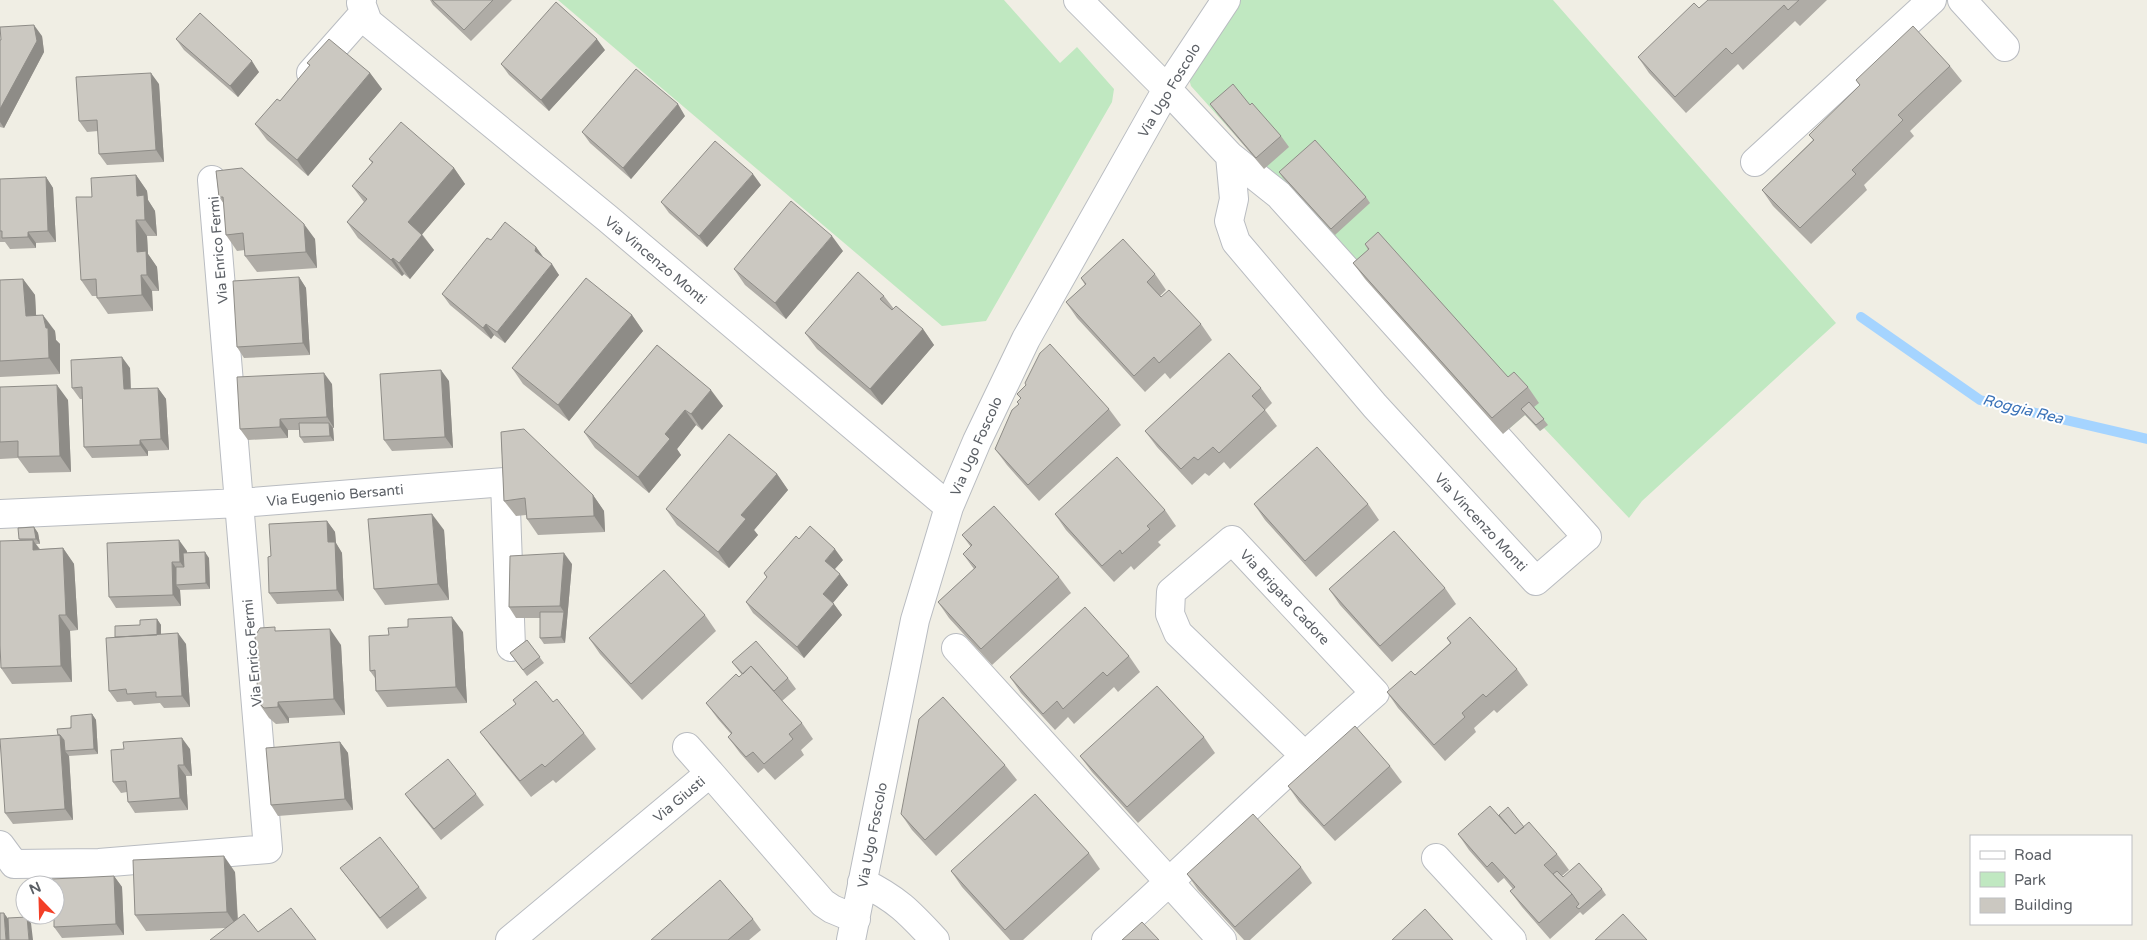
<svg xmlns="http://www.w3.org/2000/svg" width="2147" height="940" viewBox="0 0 2147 940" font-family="'Varela Round',sans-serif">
  <rect width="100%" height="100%" fill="#f0eee4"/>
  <path fill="#c0e8c1" d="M558 0H1004L1060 63 1077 47 1114 89 1112 102 986 321 942 326Z
    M1231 0H1553L1836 323 1642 501 1629 518 1544 428 1540 431 1525 415 1503 434 1191 86 1189 79Z"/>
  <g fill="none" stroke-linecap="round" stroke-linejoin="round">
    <path stroke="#a5d4ff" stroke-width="10" d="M1861 317 1980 400 2147 439"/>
    <g stroke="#b9bcc1" stroke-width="30">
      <path id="minor" d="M362 0 361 3 368 22 607 218 949 507
        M1078 0 1167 89 1230 156 1279 195 1587 537 1536 581 1375 406 1236 242 1229 221 1234 199 1230 156
        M1962 0 2005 47
        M311 73 364 13
        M1755 162 1932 0
        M0 514 240 503 505 482 511 647
        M956 648 1222 940
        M687 747 710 773
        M0 845 14 864 99 863 268 849 212 180
        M1436 858 1512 940
        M862 882C897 899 909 912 935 940
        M510 940 710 773 823 903 832 909 856 919
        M851 940 915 620 949 507 977 441 1026 339 1167 89 1226 0
        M1106 940C1196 858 1283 773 1375 693L1232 540 1171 592 1170 614 1178 633 1304 755"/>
    </g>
    <use href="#minor" stroke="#fff" stroke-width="28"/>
  </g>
  <path fill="#afaca6" d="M430 0H512L471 41 433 5Z
    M1708 0H1827L1800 26 1795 21 1743 70 1738 64 1686 113 1649 73 1638 57 1699 8Z
    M42 36 44 52 4 128 0 127V40Z
    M176 39 259 72 238 97 184 50Z
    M605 50 549 111 509 75 501 64Z
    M307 63 370 73 382 89 308 176 267 140 255 124 280 101 310 66Z
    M1950 66 1962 81 1910 131 1914 136 1864 185 1867 190 1811 244 1773 206 1762 190 1813 140 1809 135 1860 86 1856 80Z
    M159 84 164 162 107 165 99 154 98 131 87 132 79 121Z
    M1210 104 1250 105 1281 136 1289 147 1264 169 1218 115Z
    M685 116 631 179 590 143 582 132Z
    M369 159 454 168 465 184 422 234 434 250 410 279 404 274 402 276 358 238 347 222 364 202 352 186 372 163Z
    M216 171 315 239 317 268 257 272 245 256V250L237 251 226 235 224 204 219 197Z
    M1279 172 1366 197 1370 203 1335 235 1283 178Z
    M136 175 147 191 148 200 155 211 157 236H147L148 254 157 267 159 291H152L153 311 108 314 97 298V296H92L81 280 92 197Z
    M46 177 53 188 56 242 36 243V248L10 249 5 242H0V179Z
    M761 185 707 247 669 213 661 202Z
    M491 240 536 247 543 257 559 275 505 343 494 335 491 339 450 305 442 294Z
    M1365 244 1508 377 1528 387 1539 403 1534 407 1548 425 1540 431 1525 415 1503 434 1365 279 1353 263 1368 250Z
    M843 251 786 319 745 285 734 269Z
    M1155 274 1166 290 1160 296 1201 324 1212 340 1170 379 1165 373 1145 392 1077 318 1066 302 1085 285 1081 278Z
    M299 277 306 288 310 355 244 358 237 347Z
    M23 279 35 295 36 315 55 331 56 340 60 344V374L0 377V280Z
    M884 296 894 309 923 329 934 345 882 405 817 349 805 333Z
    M632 315 643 331 569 421 523 384 512 368Z
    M657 345 723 406 702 430 696 425 677 449 681 455 649 493 595 448 584 432Z
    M130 368 131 389 158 388 166 399 169 450 148 451V456L92 458 84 447 82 399H80L72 388Z
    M449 381 453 448 392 451 384 440Z
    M332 384 334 428H333L334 441 304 443 300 437 299 430H288V438L248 440 240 429Z
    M0 387 68 400 71 472 29 473 18 458 0 459Z
    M1261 388 1272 403 1265 410 1277 426 1230 469 1224 462 1209 476 1205 473 1192 485 1157 447 1145 431Z
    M1017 394 1109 409 1121 425 1039 501 1007 465 995 449 1021 399Z
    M501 432 593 495 604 511 605 532 538 535 527 519 526 515 516 516 504 501Z
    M777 474 788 490 754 530 758 535 729 568 677 525 666 509Z
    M1254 504H1368L1379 520 1316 577 1265 520Z
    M1165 510 1176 526 1158 542 1161 545 1134 570 1131 566 1114 582 1066 530 1055 514Z
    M327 521 335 532 336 543 342 553 344 601 277 604 269 593 271 556Z
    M34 527 38 533 40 544H36L40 549 63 548 74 564 78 630 70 631 72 682 12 684 1 668 20 540 19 539Z
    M444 530 449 600 385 605 374 589Z
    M962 535 1059 577 1071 593 992 665 949 618 938 602 974 569 963 554 971 547Z
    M187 551V553L209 558 210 589 180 590 181 606 116 608 109 597Z
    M843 560 835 569 848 585 833 603 842 615 804 658 753 613 746 602 767 578 764 573Z
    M572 564 565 643 544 644 540 638V618H516L509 607Z
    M1445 588 1456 604 1392 662 1340 605 1329 589Z
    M705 615 716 631 642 700 600 654 589 638Z
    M157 619 161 625V634L186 644 190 707 164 708 160 703 134 705 131 701 117 702 109 691 115 637 140 625Z
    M278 631 341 645 345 715 289 718V723L276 724 269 718 258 702Z
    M463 632 467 703 387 707 376 691 375 678 370 671 389 635Z
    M1447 638 1517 669 1528 685 1497 713 1494 710 1474 728 1476 732 1445 761 1398 708 1387 692 1415 675 1450 643Z
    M527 640 544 663 527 676 510 653Z
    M1129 656 1140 672 1118 692 1114 687 1074 724 1068 717 1055 730 1021 693 1010 677Z
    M732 662 788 678 796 689 782 701 802 723 813 739 801 750 804 755 775 780 764 768 758 773 740 753 728 737 731 734 718 719 706 703 742 675Z
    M553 702 584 733 596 749 556 783 553 780 531 797 492 748 480 732Z
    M92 714 96 720 98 754 69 756 73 820 13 824 5 813 58 735Z
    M1204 737 1215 753 1138 823 1092 772 1080 756Z
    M340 742 348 753 353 810 278 816 271 805Z
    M190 749 192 776H186L188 810 135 813 128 802 127 792 121 793 113 782Z
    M1005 765 1017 780 936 856 912 830 901 814Z
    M1390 766 1402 782 1335 841 1299 802 1288 786Z
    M405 794H476L484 805 441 840 413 805Z
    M1499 815 1524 827 1557 854 1569 870 1562 876 1563 877 1602 889 1606 895 1583 915 1580 912 1550 939 1522 907 1510 891 1513 889 1504 878 1498 883 1469 850 1458 834Z
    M1089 853 1100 869 1023 940H1010L962 887 951 871Z
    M1301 867 1312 883 1250 940H1244L1198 890 1187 874Z
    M340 868 419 887 427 898 387 929Z
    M235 872 238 919 258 932 226 928 146 931 135 915Z
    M114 876 122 887 124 935 62 938 54 927Z
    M753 919 761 930 749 940H651Z"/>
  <path fill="#8e8c87" d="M34 25 42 36 44 52 4 128 0 122V109Z
    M597 39 605 50 549 111 541 100Z
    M252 61 259 72 238 97 230 86Z
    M151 73 159 84 164 162 156 150Z
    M370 73 382 89 308 176 297 160Z
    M678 104 685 116 631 179 623 168Z
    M454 168 465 184 419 238 408 222Z
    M753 174 761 185 707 247 699 236Z
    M136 175 147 191 148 200 155 211 157 236 145 220 137 196Z
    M46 177 53 188 56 242 48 231Z
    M136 220 147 236 148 254 157 267 159 291 147 275 137 252Z
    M304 224 315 239 317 268 306 252Z
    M28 232 36 243V248L28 237Z
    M422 235 434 250 410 279 399 263Z
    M832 236 843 251 786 319 775 303Z
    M536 247 544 258 535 251Z
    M393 258 404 274 402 276 391 260Z
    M552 264 559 275 505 343 497 332Z
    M141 275 152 291 153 311 142 295Z
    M299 277 306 288 310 355 303 343Z
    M23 279 35 295 37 332 26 316Z
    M43 315 55 331 56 340 60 344V374L49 358 46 328Z
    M632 315 643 331 569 421 558 405Z
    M486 324 494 335 491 339 483 328Z
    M923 329 934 345 882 405 870 389Z
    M122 357 130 368 131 400 124 389Z
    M441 370 449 381 453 448 445 437Z
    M324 373 332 384 334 428 327 417Z
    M57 385 68 400 71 472 60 456Z
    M158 388 166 399 169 450 161 439Z
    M711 390 723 406 702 430 691 414Z
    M685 410 696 425 677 449 681 455 649 493 638 477 665 434Z
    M280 419 288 430V438L280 427Z
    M329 423 333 428 334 441 330 436Z
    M140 440 148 451V456L140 445Z
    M777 474 788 490 754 530 758 535 729 568 718 552 741 515Z
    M593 495 604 511 605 532 594 516Z
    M432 514 444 530 449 600 438 584Z
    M327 521 335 532 336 543 342 553 344 601 337 590 328 542Z
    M34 527 38 533 40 544 36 539Z
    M33 540 44 556 33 550Z
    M179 540 187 551 188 573 180 562Z
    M63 548 74 564 78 630 66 615Z
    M835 549 843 560 832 572 825 561Z
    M205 552 209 558 210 589 206 583Z
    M564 553 572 564 565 643 561 637 564 612 560 606Z
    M172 562 180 573 176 585 180 590 181 606 173 595Z
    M840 574 848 585 831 605 823 594Z
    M834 604 842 615 804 658 797 647Z
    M59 615 70 631 72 682 61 666Z
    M452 617 463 632 467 703 456 687Z
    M157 619 161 625V646L157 641Z
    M330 629 341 645 345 715 334 699Z
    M178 633 186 644 190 707 182 696Z
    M278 702 289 718V723L278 707Z
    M92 714 96 720 98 754 94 749Z
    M60 735 68 746 65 751 69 756 73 820 65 809Z
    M182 738 190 749 192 776 184 765Z
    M340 742 348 753 353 810 345 799Z
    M178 765 186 776 188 810 180 798Z
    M224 856 235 872 238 928 227 912Z
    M114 876 122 887 124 935 116 924Z
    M4 913 12 924 13 940H6Z
    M27 917 31 923 33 940H29Z"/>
  <path fill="#cbc8c1" stroke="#8e8c87" d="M432 0H493L464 30Z
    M1708 0H1799L1788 10 1784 5 1732 54 1726 48 1675 97 1638 57 1694 3 1699 8Z
    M556 2 597 39 541 100 501 64Z
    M200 13 252 61 230 86 176 39Z
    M34 25 37 41 0 109V40H1L0 27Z
    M1913 26 1950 66 1898 115 1903 120 1852 170 1856 174 1800 228 1762 190 1814 140 1809 135 1860 85 1856 80Z
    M329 39 370 73 297 160 255 124 277 99 280 101 310 65 307 63Z
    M636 69 678 104 623 168 582 132Z
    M151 73 156 150 99 154 97 120 79 121 76 77Z
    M1233 84 1250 105 1252 103 1281 136 1256 158 1210 104Z
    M401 122 454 168 408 222 422 235 399 263 393 258 391 260 347 222 367 199 352 186 373 162 369 159Z
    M1315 140 1366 197 1331 229 1279 172Z
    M715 141 753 174 699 236 661 202Z
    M242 168 304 224 306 252 245 256 243 233 226 235 223 197H219L216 171Z
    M136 175 137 196 144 195 145 220H136L137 252 146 251 147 275H141L142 295 97 298 96 279 81 280 76 197H92L91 178Z
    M46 177 48 231 28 232V237L2 238V231H0V179Z
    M791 201 832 236 775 303 734 269Z
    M505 222 536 247 535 251 552 264 497 332 486 324 483 328 442 294 487 238 491 240Z
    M1378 232 1508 377 1514 372 1528 387 1492 418 1353 263 1369 249 1365 244Z
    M1123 239 1155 274 1147 282 1161 297 1169 290 1201 324 1159 363 1154 357 1134 376 1066 302 1086 284 1081 278Z
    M858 272 884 296 880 299 892 310 896 306 923 329 870 389 805 333Z
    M299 277 303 343 237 347 233 281Z
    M586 278 632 315 558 405 512 368Z
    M23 279 26 316 43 315 46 328H48L49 358 0 361V280Z
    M1050 344 1109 409 1028 485 995 449 1012 410 1019 404 1017 402 1021 398 1017 394 1026 385 1025 383 1040 353Z
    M657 345 711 390 691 414 685 410 665 434 670 439 638 477 584 432Z
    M1229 353 1261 388 1252 396 1265 410 1219 453 1213 447 1198 460 1194 457 1181 469 1145 431Z
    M122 357 124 389 158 388 161 439 140 440V445L84 447 82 387 72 388 71 360Z
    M441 370 445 437 384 440 380 374Z
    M324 373 327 417 280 419V427L240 429 237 377Z
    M57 385 60 456 18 457V441L0 442V387Z
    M1529 402 1544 419 1536 425 1521 409Z
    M299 423H329L330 436 300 437Z
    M524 429 593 495 594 516 527 519 525 498 504 501 501 432Z
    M729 434 777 474 741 515 746 519 718 552 666 509Z
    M1317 447 1368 504 1305 561 1254 504Z
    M1117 457 1165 510 1147 526 1150 529 1122 554 1120 550 1102 566 1055 514Z
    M994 506 1059 577 981 649 938 602 976 567 963 554 972 545 962 535Z
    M432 514 438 584 374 589 368 519Z
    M327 521 328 542H335L337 590 269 593 268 557 271 556 269 524Z
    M810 526 835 549 825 561 840 574 823 594 834 604 797 647 746 602 767 577 764 573 796 536 799 539Z
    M34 527 36 539H19L18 528Z
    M1394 531 1445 588 1380 646 1329 589Z
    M33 540V550L63 548 66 615H59L61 666 1 668 0 645V541Z
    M179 540 180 562H172L173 595 109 597 107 543Z
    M205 552 206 583 176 585V567H184L183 553Z
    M564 553 560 606 509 607 510 556Z
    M664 570 705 615 631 684 589 638Z
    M1085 607 1129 656 1107 676 1103 672 1063 709 1057 701 1043 714 1010 677Z
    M540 612H564L561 637 540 638Z
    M452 617 456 687 376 691 375 670 370 671 369 636 389 635 388 628 408 627V619Z
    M1470 617 1517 669 1486 697 1483 694 1462 713 1465 717 1434 745 1387 692 1411 671 1415 675 1451 643 1447 638Z
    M157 619V635L115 637V626L140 625V620Z
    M275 627V631L330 629 334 699 278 702V707L264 708 258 702 255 636 260 628Z
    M178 633 182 696 156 697V692L127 694 126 689 109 691 106 638Z
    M527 640 540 657 523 670 510 653Z
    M756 641 788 678 774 691 751 666 743 674 732 662Z
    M751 666 802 723 789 734 793 739 764 764 753 752 746 757 728 737 732 733 706 703 736 674 739 677Z
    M536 681 553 702 557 699 584 733 545 767 542 764 520 781 480 732 516 704 513 700Z
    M1157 686 1204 737 1127 807 1080 756Z
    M943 697 1005 765 925 840 901 814 919 719Z
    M92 714 94 749 65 751 64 740 60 735H58L57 729 71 728V716Z
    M1355 726 1390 766 1324 826 1288 786Z
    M60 735 65 809 5 813 0 739Z
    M182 738 184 765H178L180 798 128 802 126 781 113 782 111 750 124 749 123 742Z
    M340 742 345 799 271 805 266 748Z
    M448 759 476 794 434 829 405 794Z
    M1035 794 1089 853 1005 930 951 871Z
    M1490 806 1515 834 1529 822 1557 854 1544 865 1572 894 1539 923 1510 891 1515 887 1492 862 1487 867 1458 834Z
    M1508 807 1524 827 1515 834 1499 815Z
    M1253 814 1301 867 1235 927 1187 874Z
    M380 837 419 887 380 918 340 868Z
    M224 856 227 912 135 915 133 860Z
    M1579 863 1602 889 1579 909 1576 907 1579 904 1572 894 1553 874 1557 871 1563 877Z
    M114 876 116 924 54 927V915H55V885H52V879Z
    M720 880 753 919 728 940H651Z
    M291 908 316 940H210L244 914 258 932Z
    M1425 909 1453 940H1392Z
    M0 913H4L6 940H0Z
    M1623 914 1647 940H1595Z
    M27 917 29 940H9L8 918Z
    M1142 922 1159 940H1122Z"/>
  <g text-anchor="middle" stroke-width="4" stroke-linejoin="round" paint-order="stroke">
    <g font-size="14" fill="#5c6066" stroke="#fff">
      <text transform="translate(1169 90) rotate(-59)" y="5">Via Ugo Foscolo</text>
      <text transform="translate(218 250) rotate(-95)" y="5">Via Enrico Fermi</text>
      <text transform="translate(656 260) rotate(40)" y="5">Via Vincenzo Monti</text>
      <text transform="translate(976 446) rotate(-66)" y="5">Via Ugo Foscolo</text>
      <text transform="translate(335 495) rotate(-5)" y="5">Via Eugenio Bersanti</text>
      <text transform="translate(1481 522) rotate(47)" y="5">Via Vincenzo Monti</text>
      <text transform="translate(1285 597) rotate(47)" y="5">Via Brigata Cadore</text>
      <text transform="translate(252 653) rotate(-95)" y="5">Via Enrico Fermi</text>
      <text transform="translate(679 799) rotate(-40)" y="5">Via Giusti</text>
      <text transform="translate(872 835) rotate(-79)" y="5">Via Ugo Foscolo</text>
    </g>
    <g font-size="15" font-style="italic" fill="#3b73b8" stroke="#fff">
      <text transform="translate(2023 409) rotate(14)" y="5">Roggia Rea</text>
    </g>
  </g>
  <rect x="1970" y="835" width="162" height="90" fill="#ffffff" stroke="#bebfc2"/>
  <rect x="1980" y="851" width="25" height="8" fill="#ffffff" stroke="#bebfc2"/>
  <text x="2014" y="860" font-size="15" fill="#5c6066">Road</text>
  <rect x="1980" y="872" width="25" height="15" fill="#c0e8c1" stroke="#bebfc2"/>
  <text x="2014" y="885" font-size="15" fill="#5c6066">Park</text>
  <rect x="1980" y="898" width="25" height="15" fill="#cbc8c1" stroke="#bebfc2"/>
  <text x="2014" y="910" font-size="15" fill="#5c6066">Building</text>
  <g transform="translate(40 900) rotate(337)"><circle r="24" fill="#ffffff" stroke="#bebfc2"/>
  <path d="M0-4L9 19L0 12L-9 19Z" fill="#f33f27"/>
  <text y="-8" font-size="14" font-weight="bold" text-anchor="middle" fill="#5c6066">N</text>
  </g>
</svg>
